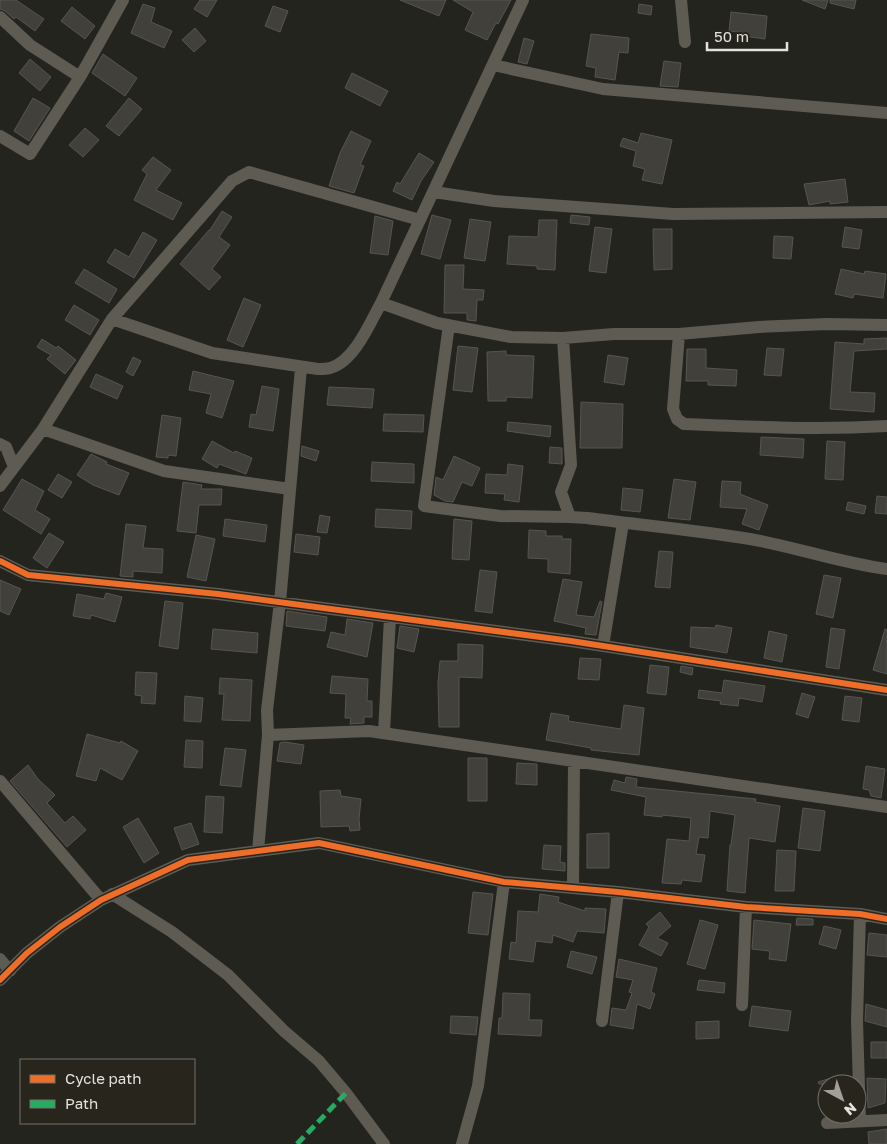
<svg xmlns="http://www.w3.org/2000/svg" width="887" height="1144" viewBox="0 0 887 1144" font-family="'Golos Text',sans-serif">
  <rect width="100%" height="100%" fill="#24241f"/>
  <path fill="#41403b" stroke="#565551" d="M0 0H16L44 19 35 31 16 17 14 19 5 11 0 9Z
    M200 0H217L207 17 194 9Z
    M400 0H446L439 16Z
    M453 0H511L498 24 496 23 487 40 465 30 473 12Z
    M802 0H828L825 9Z
    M830 0H856L854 9 830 3Z
    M143 4 155 8 151 22 172 31 164 48 131 33Z
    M639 4 652 6 651 15 638 13Z
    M273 6 288 11 280 32 265 26Z
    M72 7 95 26 85 39 61 21Z
    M731 12 767 16 765 39 744 36V33L729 31Z
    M195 28 206 41 194 52 182 40Z
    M591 34 629 38 628 53 619 52 615 80 595 77 596 68 586 66Z
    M524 38 534 41 527 64 518 62Z
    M103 54 137 78 125 96 92 73Z
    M30 59 51 77 40 91 19 73Z
    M664 61 681 63 678 87 660 86Z
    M352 73 388 91 380 106 345 88Z
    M33 98 50 108 29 141 14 131Z
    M129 98 142 109 119 136 106 126Z
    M85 128 99 140 83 157 69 145Z
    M351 131 371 141 360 165 364 166 354 193 329 186 340 153Z
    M641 133 672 140 662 184 642 180 645 169 633 166 636 151 620 146 623 138 638 143Z
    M419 153 434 162 421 181 412 200 393 191 397 182 400 184Z
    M153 157 171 170 156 190 182 203 173 220 134 200 147 174 142 170Z
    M845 179 848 202 830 204V201L809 205 804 184Z
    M222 211 232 217 219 237 230 245 212 269 221 277 209 290 180 264 209 230H210Z
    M432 215 451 220 440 259 421 254Z
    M571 215 590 217 589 225 570 223Z
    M375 216 393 221 388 255 370 253Z
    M470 219 491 222 485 261 464 258Z
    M539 220H557L555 270 537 269V266L507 264 509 236 538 237Z
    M595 227 612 229 606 273 589 271Z
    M845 227 862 230 859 249 842 247Z
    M653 229H672V269L654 270Z
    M143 232 157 240 134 278 107 262 115 249 129 257Z
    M774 236 793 237 791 259 773 258Z
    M445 265H464L463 289 484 290 483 300H477L476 321 467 320V313H444Z
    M84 269 117 289 109 303 75 283Z
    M841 269 864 274 865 271 886 274 883 298 854 294 853 298 835 294Z
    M244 298 261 305 243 347 227 340Z
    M74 305 99 320 90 335 65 320Z
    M887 338V349L854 351 850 392 875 393 874 412 830 409 835 342 864 344V339Z
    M42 339 56 348 58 346 76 360 65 374 47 359 51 355 37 347Z
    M458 346 478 348 472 392 453 390Z
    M767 348 784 349 781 376 764 375Z
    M687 349H706V368L737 370 736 386 708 385V381H686Z
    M506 351V355L534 356 532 398 506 397V401H488L487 352Z
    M608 355 628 358 624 385 604 382Z
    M133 357 141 361 133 376 126 372Z
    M193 371 234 381 222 418 206 413 211 394 189 390Z
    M96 374 123 386 117 399 90 387Z
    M262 386 279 389 273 431 249 427 251 414 256 415Z
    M329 387 374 389 372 408 327 405Z
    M581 402 623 404 622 448H580Z
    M384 414 424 415 423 432 383 431Z
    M162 415 181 418 176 456 168 455V458L156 457Z
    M508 422 551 426 550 437 507 431Z
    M761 437 804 439 803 458 760 455Z
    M212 441 234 453 235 451 252 458 246 474 219 464 217 468 202 459Z
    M827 441 845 442 843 480 825 479Z
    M302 446 319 451 316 461 301 456Z
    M550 447 562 448V464L549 463Z
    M91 454 107 462 106 464 129 473 119 495 93 485 77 475Z
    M454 456 480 468 472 486 462 482 453 502 445 501 434 495 436 477 443 480Z
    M372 462 414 464V483L371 481Z
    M508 464 523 466 519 502 504 500 505 494 485 493 486 474 507 475Z
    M58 474 72 482 62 498 48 490Z
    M22 479 44 491 35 510 50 519 41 534 3 510Z
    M674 479 696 482 690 520 668 518Z
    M722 481 741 482 740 494 768 505 759 530 742 524 747 509 720 507Z
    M183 482 202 485 201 489H222L221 505H199L196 533 177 531Z
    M623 488 643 490 640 512 621 510Z
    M877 496 887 497V514L875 513Z
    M848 502 866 506 864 514 846 510Z
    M376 509 412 511 411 529 375 527Z
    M320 515 330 517 327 533 317 532Z
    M225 519 267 525 265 542 223 536Z
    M454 519 472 521 469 560 452 559Z
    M126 524 146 526 143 548 163 549 162 573 133 571V577L120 576Z
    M529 530 546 531V536H562V539H571L570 574 548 572V559L528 558Z
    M49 533 64 542 47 568 33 558Z
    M296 534 320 537 318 555 294 552Z
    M196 535 215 539 206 581 187 577Z
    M659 551 673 552 670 588 655 587Z
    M480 570 497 572 492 613 475 611Z
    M824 575 841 578 833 618 816 614Z
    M563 579 582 582 576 615 594 617 600 601 602 602 596 635 585 634 586 628 554 621Z
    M0 580 21 589 9 615 0 611Z
    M106 593 122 597 115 622 91 615 90 619 73 616 77 594 104 599Z
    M165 601 183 603 178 649 159 646Z
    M287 611 327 617 325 631 286 626Z
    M347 619 373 623 367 657 327 647 331 632 345 635Z
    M716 625 732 628 727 653 690 647 691 627 715 628Z
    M400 626 419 629 414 652 397 648Z
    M831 628 845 630 839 669 826 667Z
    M213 629 258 633 257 653 211 649Z
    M885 629 887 630V674L873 670Z
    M769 631 787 635 782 662 764 658Z
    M458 644 483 645 482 678 459 677V727H439L438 683 440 661H458Z
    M580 658 601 659 599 680 578 679Z
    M650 665 669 667 666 695 647 693Z
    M681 666 693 668 692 675 680 672Z
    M136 672 157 673 155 704 141 703 142 696 135 695Z
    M332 676 368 679 367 701H372V717H364V723L350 724 351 718H345L346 694 330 693Z
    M220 678 252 680 250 721 222 720 224 694H219Z
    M724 680 765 686 762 702 739 698 738 706 720 704 721 701 698 698 699 690 722 693Z
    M802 693 815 697 808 718 796 714Z
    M185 696 203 698 201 722 184 721Z
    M845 696 862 698 859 722 842 720Z
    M624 705 644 708 639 755 591 750V748L546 740 551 713 569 716 568 721 621 729Z
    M87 734 120 743 121 741 138 751 122 780 100 768 96 781 76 776Z
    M186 740 203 741 202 768 184 767Z
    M285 742 304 745 301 764 277 761 280 743Z
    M225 748 246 750 241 787 220 785Z
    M468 758H487V801H468Z
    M517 763 537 764V785L516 784Z
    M28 765 38 779 55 795 47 803 65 823 73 816 86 830 67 847 10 781Z
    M866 766 885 769 881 798 871 796 869 790 863 789Z
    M626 777 637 779 636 787 756 799 755 802 780 806 775 842 749 838 745 893 727 891 730 845H731L735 815 710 811 708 838 699 837 696 854 705 855 701 882 682 880 681 884 662 883 667 839 689 841 691 818 662 815V817L644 815 646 797 611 790 614 780 625 783Z
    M340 790 341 796 361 799 359 819 360 830 350 831 349 826 321 827 320 791Z
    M206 796 224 797 222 833 204 832Z
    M803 808 825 811 820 851 798 848Z
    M138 818 159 853 144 863 123 827Z
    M191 823 199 844 182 850 174 828Z
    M609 833V868H587V834Z
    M544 845 561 846 560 862 565 863V871L542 869Z
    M777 850 796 851 794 891H775Z
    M473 892 493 894 488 935 468 933Z
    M540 894 559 897 558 902 585 911V908L606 909 604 933 577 931 573 942 553 935 552 943 536 941 533 962 509 959 511 942 516 943 518 911 538 912Z
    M660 912 671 926 657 938 668 943 661 956 639 945 649 927 646 924Z
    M797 918 813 919V925H796Z
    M700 920 718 925 705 969 687 964Z
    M754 920 791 924 786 961 769 959 770 951 752 949Z
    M824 926 841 930 836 949 819 944Z
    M869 933 887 935V957L867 955Z
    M571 951 597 957 592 974 567 967Z
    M619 959 657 968 651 992 655 994 650 1009 637 1004 633 1029 610 1025 612 1008 626 1010 632 993 629 992 633 980 616 977Z
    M699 980 725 983 724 993 697 990Z
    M503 993 530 994 529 1020H542L541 1036 498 1034 499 1018H502Z
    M866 1004 887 1010V1027L865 1021Z
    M752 1006 791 1011 788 1031 749 1026Z
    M451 1016 478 1017 476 1035 450 1033Z
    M719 1021V1038L696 1039V1022Z
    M871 1042H887V1058H871Z
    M841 1075 844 1084H819L818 1082Z
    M867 1078 886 1079 885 1103 868 1108Z
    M887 1129V1144H869L868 1132Z"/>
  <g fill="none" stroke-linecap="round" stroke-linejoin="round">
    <path stroke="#5e5b53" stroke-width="12" d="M681 0 685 42
      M0 17 30 45 80 77
      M493 65 603 89 887 113
      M0 136 30 154 80 77 123 0
      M434 192 494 201 673 214 887 212
      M381 303 437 323 511 337 563 338 614 334H679L759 327 827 324 887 325
      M112 319 212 353 318 369C322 369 327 369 330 368 354 362 370 323 381 303L523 0
      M449 325 424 506 500 516 570 517
      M679 334 673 409 677 419 684 424C752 427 819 430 887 426
      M563 338 571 465 561 492 570 517 587 518C641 525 696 530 750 539 796 547 841 563 887 569
      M43 429 164 471 290 489
      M0 444 6 447 14 467
      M0 486 43 429 112 319 232 181 249 172 420 220
      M0 561 28 575 218 594 571 641 887 690
      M603 646 623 523
      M384 733 390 617
      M268 735 267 710 280 602 301 368
      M0 781 101 900
      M258 851 268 735 369 731 887 807
      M573 887 574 761
      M112 894 172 932 228 975 284 1031 319 1061 346 1093 384 1144
      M0 959 10 971
      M0 980 27 953 60 927 101 900 188 860 319 843 504 882 618 892 746 907 860 914 887 919
      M742 1005 746 907
      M602 1021 618 892
      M860 1121 857 1021 860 914
      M827 1123 887 1120
      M462 1144 478 1086 504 882"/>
    <path stroke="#26ab63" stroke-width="5" stroke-dasharray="10 5" stroke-linecap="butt" d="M297 1144 346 1093"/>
    <g stroke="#27251c" stroke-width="9">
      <path id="cycleway" d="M0 561 28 575 218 594 571 641 887 690
        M0 980 27 953 60 927 101 900 188 860 319 843 504 882 618 892 746 907 860 914 887 919"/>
    </g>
    <use href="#cycleway" stroke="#ee6e29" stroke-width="6"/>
  </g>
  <rect x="20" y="1059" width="175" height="65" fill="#27251c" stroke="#737169"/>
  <rect x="30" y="1075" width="25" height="8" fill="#ee6e29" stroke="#737169"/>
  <text x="65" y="1084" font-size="15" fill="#e4e2dc">Cycle path</text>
  <rect x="30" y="1100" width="25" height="8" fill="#26ab63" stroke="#737169"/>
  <text x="65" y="1109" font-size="15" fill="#e4e2dc">Path</text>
  <g transform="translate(842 1099) rotate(140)"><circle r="24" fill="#27251c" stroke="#737169"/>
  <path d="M0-4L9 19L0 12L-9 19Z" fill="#a1a09a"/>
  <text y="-8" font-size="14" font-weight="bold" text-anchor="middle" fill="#e4e2dc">N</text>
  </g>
  <path d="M707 42v8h80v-8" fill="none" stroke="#e4e2dc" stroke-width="2.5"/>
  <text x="714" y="42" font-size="15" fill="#e4e2dc" stroke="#27251c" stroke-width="4" paint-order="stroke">50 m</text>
</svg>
